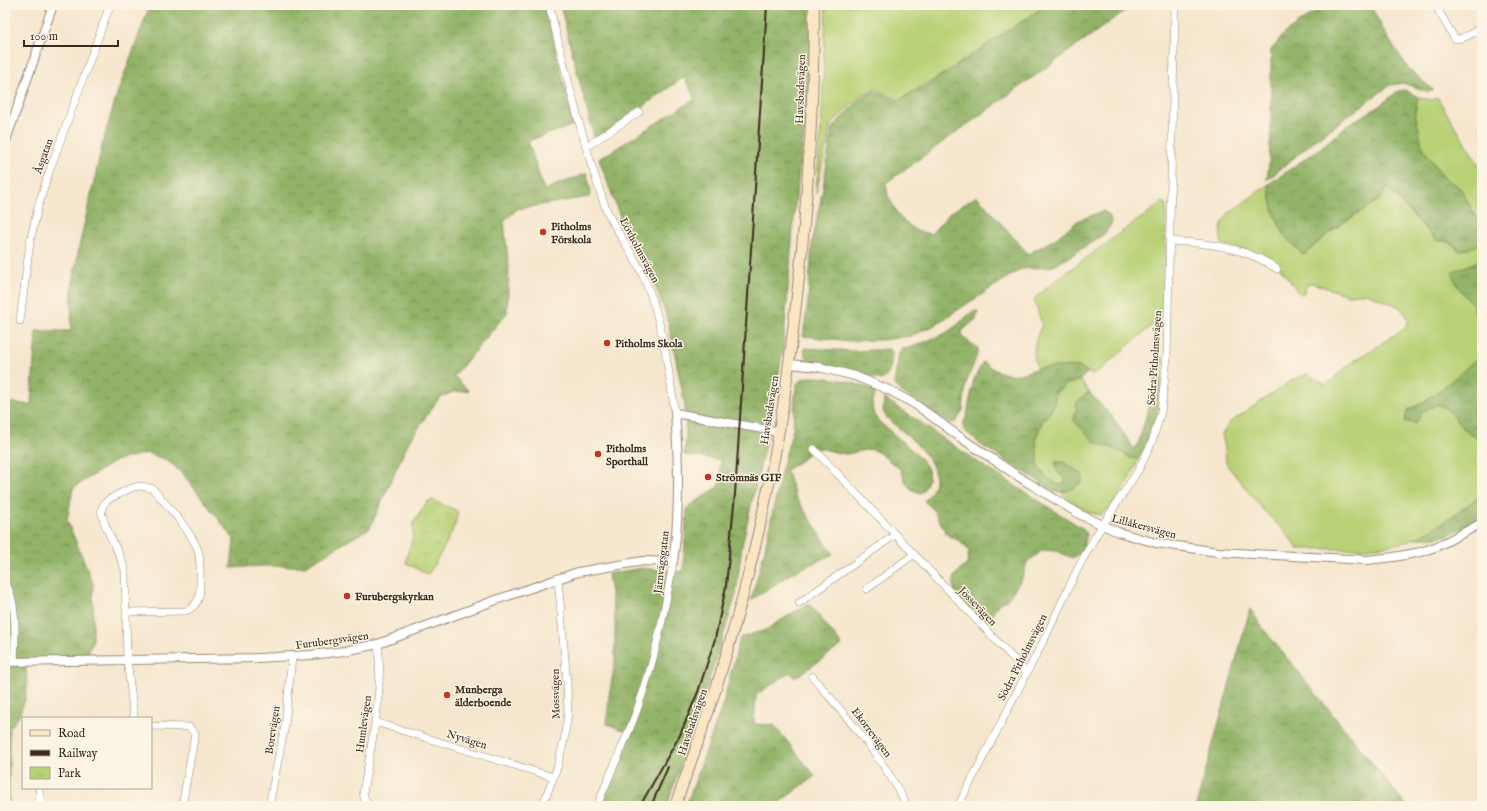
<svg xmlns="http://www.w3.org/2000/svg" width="1487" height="811" viewBox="0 0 1487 811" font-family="'IM FELL English',serif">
  <defs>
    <pattern id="forest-crowns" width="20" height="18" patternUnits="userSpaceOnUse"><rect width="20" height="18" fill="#92b367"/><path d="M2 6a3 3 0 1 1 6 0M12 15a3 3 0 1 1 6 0" fill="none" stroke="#789254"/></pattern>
    <pattern id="park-tufts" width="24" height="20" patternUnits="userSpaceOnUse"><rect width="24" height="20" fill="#b8d176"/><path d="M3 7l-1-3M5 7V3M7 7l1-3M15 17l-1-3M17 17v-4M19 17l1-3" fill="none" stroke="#9fb466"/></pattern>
  </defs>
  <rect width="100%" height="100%" fill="#fcf5e5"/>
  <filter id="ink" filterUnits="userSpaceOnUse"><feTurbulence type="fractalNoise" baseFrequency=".025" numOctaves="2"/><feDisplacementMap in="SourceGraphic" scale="8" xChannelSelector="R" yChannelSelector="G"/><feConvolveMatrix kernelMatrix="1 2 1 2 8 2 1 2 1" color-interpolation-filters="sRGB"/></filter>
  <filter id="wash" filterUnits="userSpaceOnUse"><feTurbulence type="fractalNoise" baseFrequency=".012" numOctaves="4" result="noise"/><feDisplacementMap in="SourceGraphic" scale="16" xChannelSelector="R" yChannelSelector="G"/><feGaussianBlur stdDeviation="0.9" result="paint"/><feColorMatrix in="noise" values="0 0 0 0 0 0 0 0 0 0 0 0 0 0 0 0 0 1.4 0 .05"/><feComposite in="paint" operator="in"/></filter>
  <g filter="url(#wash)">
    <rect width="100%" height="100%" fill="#f6e6cd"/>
    <path fill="#b8d176" stroke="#7a7e4a" d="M826 5H1046L947 72 899 100 876 89 862 95 831 124 816 193 822 116Z
      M1418 97 1432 100 1437 97 1482 170V228L1461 189 1443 177 1422 146 1415 112Z
      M1269 184C1272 214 1280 236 1304 255L1317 243 1344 222 1379 200 1388 187 1422 226 1436 240 1449 242 1460 251 1482 244V258L1476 262 1458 287 1473 304 1482 331V354C1459 375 1435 397 1407 411L1405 422 1416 423 1422 412 1437 404 1445 407 1468 433 1482 434V495C1460 510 1439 527 1415 538 1384 552 1332 548 1298 549L1288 535 1265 512 1230 469 1226 463 1225 447 1222 435 1229 423 1291 381 1307 374 1326 385 1351 363 1404 329 1409 320 1400 307 1367 293 1348 295 1312 283 1307 284 1303 294 1298 292 1279 266 1265 256 1222 244C1219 232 1221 222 1229 213Z
      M1163 202 1166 203 1164 315 1100 370 1092 375 1080 367 1037 368C1031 353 1035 339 1042 325L1034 299 1052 283Z
      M1080 380 1089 392 1077 402 1119 451 1131 458 1138 459C1133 476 1116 504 1101 515L1089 513 1061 493 1075 487 1082 482 1055 462 1058 473 1066 479 1064 484 1058 485C1052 481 1042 475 1039 468 1033 456 1035 431 1043 420 1045 417 1048 416 1049 413 1054 407 1055 400 1056 392L1065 385Z"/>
    <path fill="url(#forest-crowns)" stroke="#666e42" d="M150 5H545L574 125 528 141 544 190 587 173 591 192 589 197 517 209 504 221 509 269 507 313 454 376 469 391 453 392 439 398 408 443 370 528 305 566H259L231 568 234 539 183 474 167 460 147 453 115 461 73 488 67 520 93 583V640L86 660 5 662V402L31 405 36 331H71L72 287 79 247 103 142 117 94Z
      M560 5H810V85L795 205 783 349 769 427 742 545 736 594 715 662 667 806H597L628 732 607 724 609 696 615 663V620L608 574 641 568 683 572 687 508 719 486 721 460 684 455 686 439 685 405 668 320 649 270 622 222 599 159 695 99 684 77 595 141Z
      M1046 5H1133L886 183 888 196 900 218 917 231 931 234 950 213 977 196 1028 254 1055 239 1079 220 1103 211 1109 215 1112 223 1104 234 1068 258 1050 267 1021 269 933 326 910 336 883 340 850 341 803 336 808 302 812 244 823 188 832 128 862 97 875 91 898 101 926 86Z
      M1325 5H1370L1388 38 1409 69 1433 90 1429 92 1403 83 1390 85 1314 141 1267 180 1269 164 1271 130V50L1286 32Z
      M1405 90 1418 97 1415 112 1422 146 1443 177 1461 189 1482 228V244L1460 251 1449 242 1436 240 1388 187 1379 200 1344 222 1317 243 1304 255C1280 236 1272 215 1269 184L1319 149 1349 124 1378 107 1398 91Z
      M1482 258V330L1472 304 1458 287 1452 272 1476 262Z
      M978 311 976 319 962 331 963 338 978 348 977 355 966 383 963 410 956 422 950 423 900 391 894 384 899 354 901 349 909 348 944 334 956 326 972 312Z
      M804 348 853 351 889 349 892 352C892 361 891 376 881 380L856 371 819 366 810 362 805 355Z
      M1482 354V434L1477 438 1468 433 1445 407 1437 404 1422 412 1416 423 1405 422 1407 411C1435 397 1459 375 1482 354Z
      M1161 356 1163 359C1160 393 1159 430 1138 459L1131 458 1119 451 1095 442 1074 421 1077 402 1089 392 1096 400 1111 415 1134 449 1138 444 1152 396 1158 359Z
      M983 362C996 372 1010 378 1027 372 1030 371 1032 370 1035 369 1041 367 1074 366 1079 367 1082 368 1085 371 1088 372L1080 380 1065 385 1056 392 1054 404 1049 414 1043 420 1036 438 1039 469 1049 479 1058 485 1064 484 1066 479 1058 473 1055 462H1063L1082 474V482C1073 489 1065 494 1054 491L981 445 963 429 964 422 967 415 974 379Z
      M809 377C833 377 854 382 876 391 874 397 871 405 873 412 874 417 880 423 884 426 894 435 925 459 928 470 930 480 926 486 921 493L912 490 906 483 900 469 878 452 870 449 846 454 839 453 820 448 810 451 802 460 786 470 795 496 833 554 792 573 751 600 764 553 782 468 793 429 795 395 797 384 803 378Z
      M884 398 982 465 1082 528 1087 534 1082 551 1073 558 1056 551 1043 550 1027 562 1022 578 1007 600 999 603 988 621 981 617 954 595V576L967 564 969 551 959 541 947 534 932 508 924 501C927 498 930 495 932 491 944 467 918 445 902 431 897 426 887 420 884 413 882 408 884 403 884 398Z
      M1482 495V519L1446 536 1414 539 1438 526Z
      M809 603 842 645 795 678 790 672 756 695 754 724 774 725 815 776 774 806H686L722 707 740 638 765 630Z
      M1250 609 1265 631 1407 806H1196Z
      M26 664 27 688 25 699 19 716 9 729V806H5V670L15 665Z"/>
    <path fill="url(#park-tufts)" stroke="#7a7e4a" d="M432 500 457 511C460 523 436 561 429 573L427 574 406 563C407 549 415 539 413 524L427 502Z"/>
  </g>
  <g filter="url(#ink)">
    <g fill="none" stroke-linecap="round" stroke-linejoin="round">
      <g stroke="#988876" stroke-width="8">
        <path id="minor" d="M549 5C566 72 582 141 605 206 615 232 634 253 644 278 663 321 668 368 675 413
          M1435 5 1455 39C1466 39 1474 32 1482 26
          M587 146 639 112
          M1170 241C1206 243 1247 247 1277 269
          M20 321 30 242 38 207 49 172 110 5
          M814 449 1027 673
          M5 583C18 603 15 638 14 661
          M867 589 913 555
          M799 603 895 535
          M126 612 186 611C199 605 200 597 200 584 200 573 201 561 198 550 189 528 168 507 153 489 142 484 134 486 123 492 118 495 108 498 105 503 101 507 101 513 103 518 108 536 120 552 125 570L127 659 134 718
          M812 676C846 717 883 757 907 806
          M375 722 553 777
          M151 726 189 727 195 734 182 806
          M39 788 40 806
          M269 806 285 725 292 657
          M370 806 365 800 363 793C371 744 384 693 378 644
          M542 806 557 768 564 740 568 713 567 684 558 578
          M597 806C610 773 626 741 638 707 655 660 665 611 673 562
          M958 806 1046 636 1077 570 1095 537 1139 469 1152 442 1161 412 1167 357 1175 5"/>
      </g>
      <g stroke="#988876" stroke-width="10">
        <path id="tertiary" d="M5 143 53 5
          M789 364 819 367 855 376 891 391 916 405 964 440 1027 482 1081 515 1118 532 1156 543 1218 552 1367 560 1394 557 1421 552 1438 546 1482 523
          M5 662 257 658 311 655 344 651 378 644 496 600 578 572 643 561 673 562C680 513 679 463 675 413L779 432"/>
      </g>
      <g stroke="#988876" stroke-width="12">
        <path id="secondary" d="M675 806C690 765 705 724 718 682 739 615 756 547 770 479 785 407 793 333 801 259 809 175 814 90 814 5"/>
      </g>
      <use href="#minor" stroke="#fff" stroke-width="7"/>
      <use href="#tertiary" stroke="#fff" stroke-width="8"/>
      <use href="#secondary" stroke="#fbe6c4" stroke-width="10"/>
      <path stroke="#3b2a1e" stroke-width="2" d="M640 806 680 735 698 692 715 639 726 586 735 494 767 5
        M651 806 668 767"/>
    </g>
  </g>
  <g fill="#c8321e" stroke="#fcf5e5" stroke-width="1.5">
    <circle cx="543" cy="232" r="4"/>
    <circle cx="607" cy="343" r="4"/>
    <circle cx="598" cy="454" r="4"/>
    <circle cx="708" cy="477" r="4"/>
    <circle cx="347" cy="596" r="4"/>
    <circle cx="447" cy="695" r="4"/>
  </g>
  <g text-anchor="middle" stroke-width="3" stroke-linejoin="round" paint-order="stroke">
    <g font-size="11" fill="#3b2a1e" stroke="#fcf5e5">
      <text transform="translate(800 89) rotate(-88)" y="4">Havsbadsvägen</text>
      <text transform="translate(43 156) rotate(-70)" y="4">Åsgatan</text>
      <text transform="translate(640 250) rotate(62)" y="4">Lövholmsvägen</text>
      <text transform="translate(1154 358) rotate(-86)" y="4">Södra Pitholmsvägen</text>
      <text transform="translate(769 410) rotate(-81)" y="4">Havsbadsvägen</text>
      <text transform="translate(1144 526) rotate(15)" y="4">Lillåkersvägen</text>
      <text transform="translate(661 562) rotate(-83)" y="4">Järnvägsgatan</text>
      <text transform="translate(978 606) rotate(46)" y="4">Jössevägen</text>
      <text transform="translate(332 640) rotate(-8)" y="4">Furubergsvägen</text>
      <text transform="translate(1022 657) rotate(-63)" y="4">Södra Pitholmsvägen</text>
      <text transform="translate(555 694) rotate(-91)" y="4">Mossvägen</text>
      <text transform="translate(692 722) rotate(-71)" y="4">Havsbadsvägen</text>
      <text transform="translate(363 724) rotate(-82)" y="4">Humlevägen</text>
      <text transform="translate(272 730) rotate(-81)" y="4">Borevägen</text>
      <text transform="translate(872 732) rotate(53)" y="4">Ekorrevägen</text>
      <text transform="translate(467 739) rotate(17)" y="4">Nyvägen</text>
    </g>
    <g font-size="11" font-weight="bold" fill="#3b2a1e" stroke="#fcf5e5" text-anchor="start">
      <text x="551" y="230">Pitholms<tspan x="551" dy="13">Förskola</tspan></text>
      <text x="615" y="347">Pitholms Skola</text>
      <text x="606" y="452">Pitholms<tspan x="606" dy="13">Sporthall</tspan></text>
      <text x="716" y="481">Strömnäs GIF</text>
      <text x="355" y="600">Furubergskyrkan</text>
      <text x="455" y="693">Munberga<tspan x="455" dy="13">älderboende</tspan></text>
    </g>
  </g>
  <rect width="1487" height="811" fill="none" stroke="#fcf5e5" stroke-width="20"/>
  <rect x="22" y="717" width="130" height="72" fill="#fcf5e5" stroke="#afa495"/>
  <rect x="30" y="730" width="20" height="6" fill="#fbe6c4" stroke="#afa495"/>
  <text x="58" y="737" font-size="12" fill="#3b2a1e">Road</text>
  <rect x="30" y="750" width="20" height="6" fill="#3b2a1e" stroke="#afa495"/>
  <text x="58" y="757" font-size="12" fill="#3b2a1e">Railway</text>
  <rect x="30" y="767" width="20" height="12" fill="url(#park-tufts)" stroke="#afa495"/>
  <text x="58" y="777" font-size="12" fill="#3b2a1e">Park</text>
  <path d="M24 40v6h94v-6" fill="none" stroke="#3b2a1e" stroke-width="2"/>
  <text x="30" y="40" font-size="12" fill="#3b2a1e" stroke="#fcf5e5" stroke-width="3" paint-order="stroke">100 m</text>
</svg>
